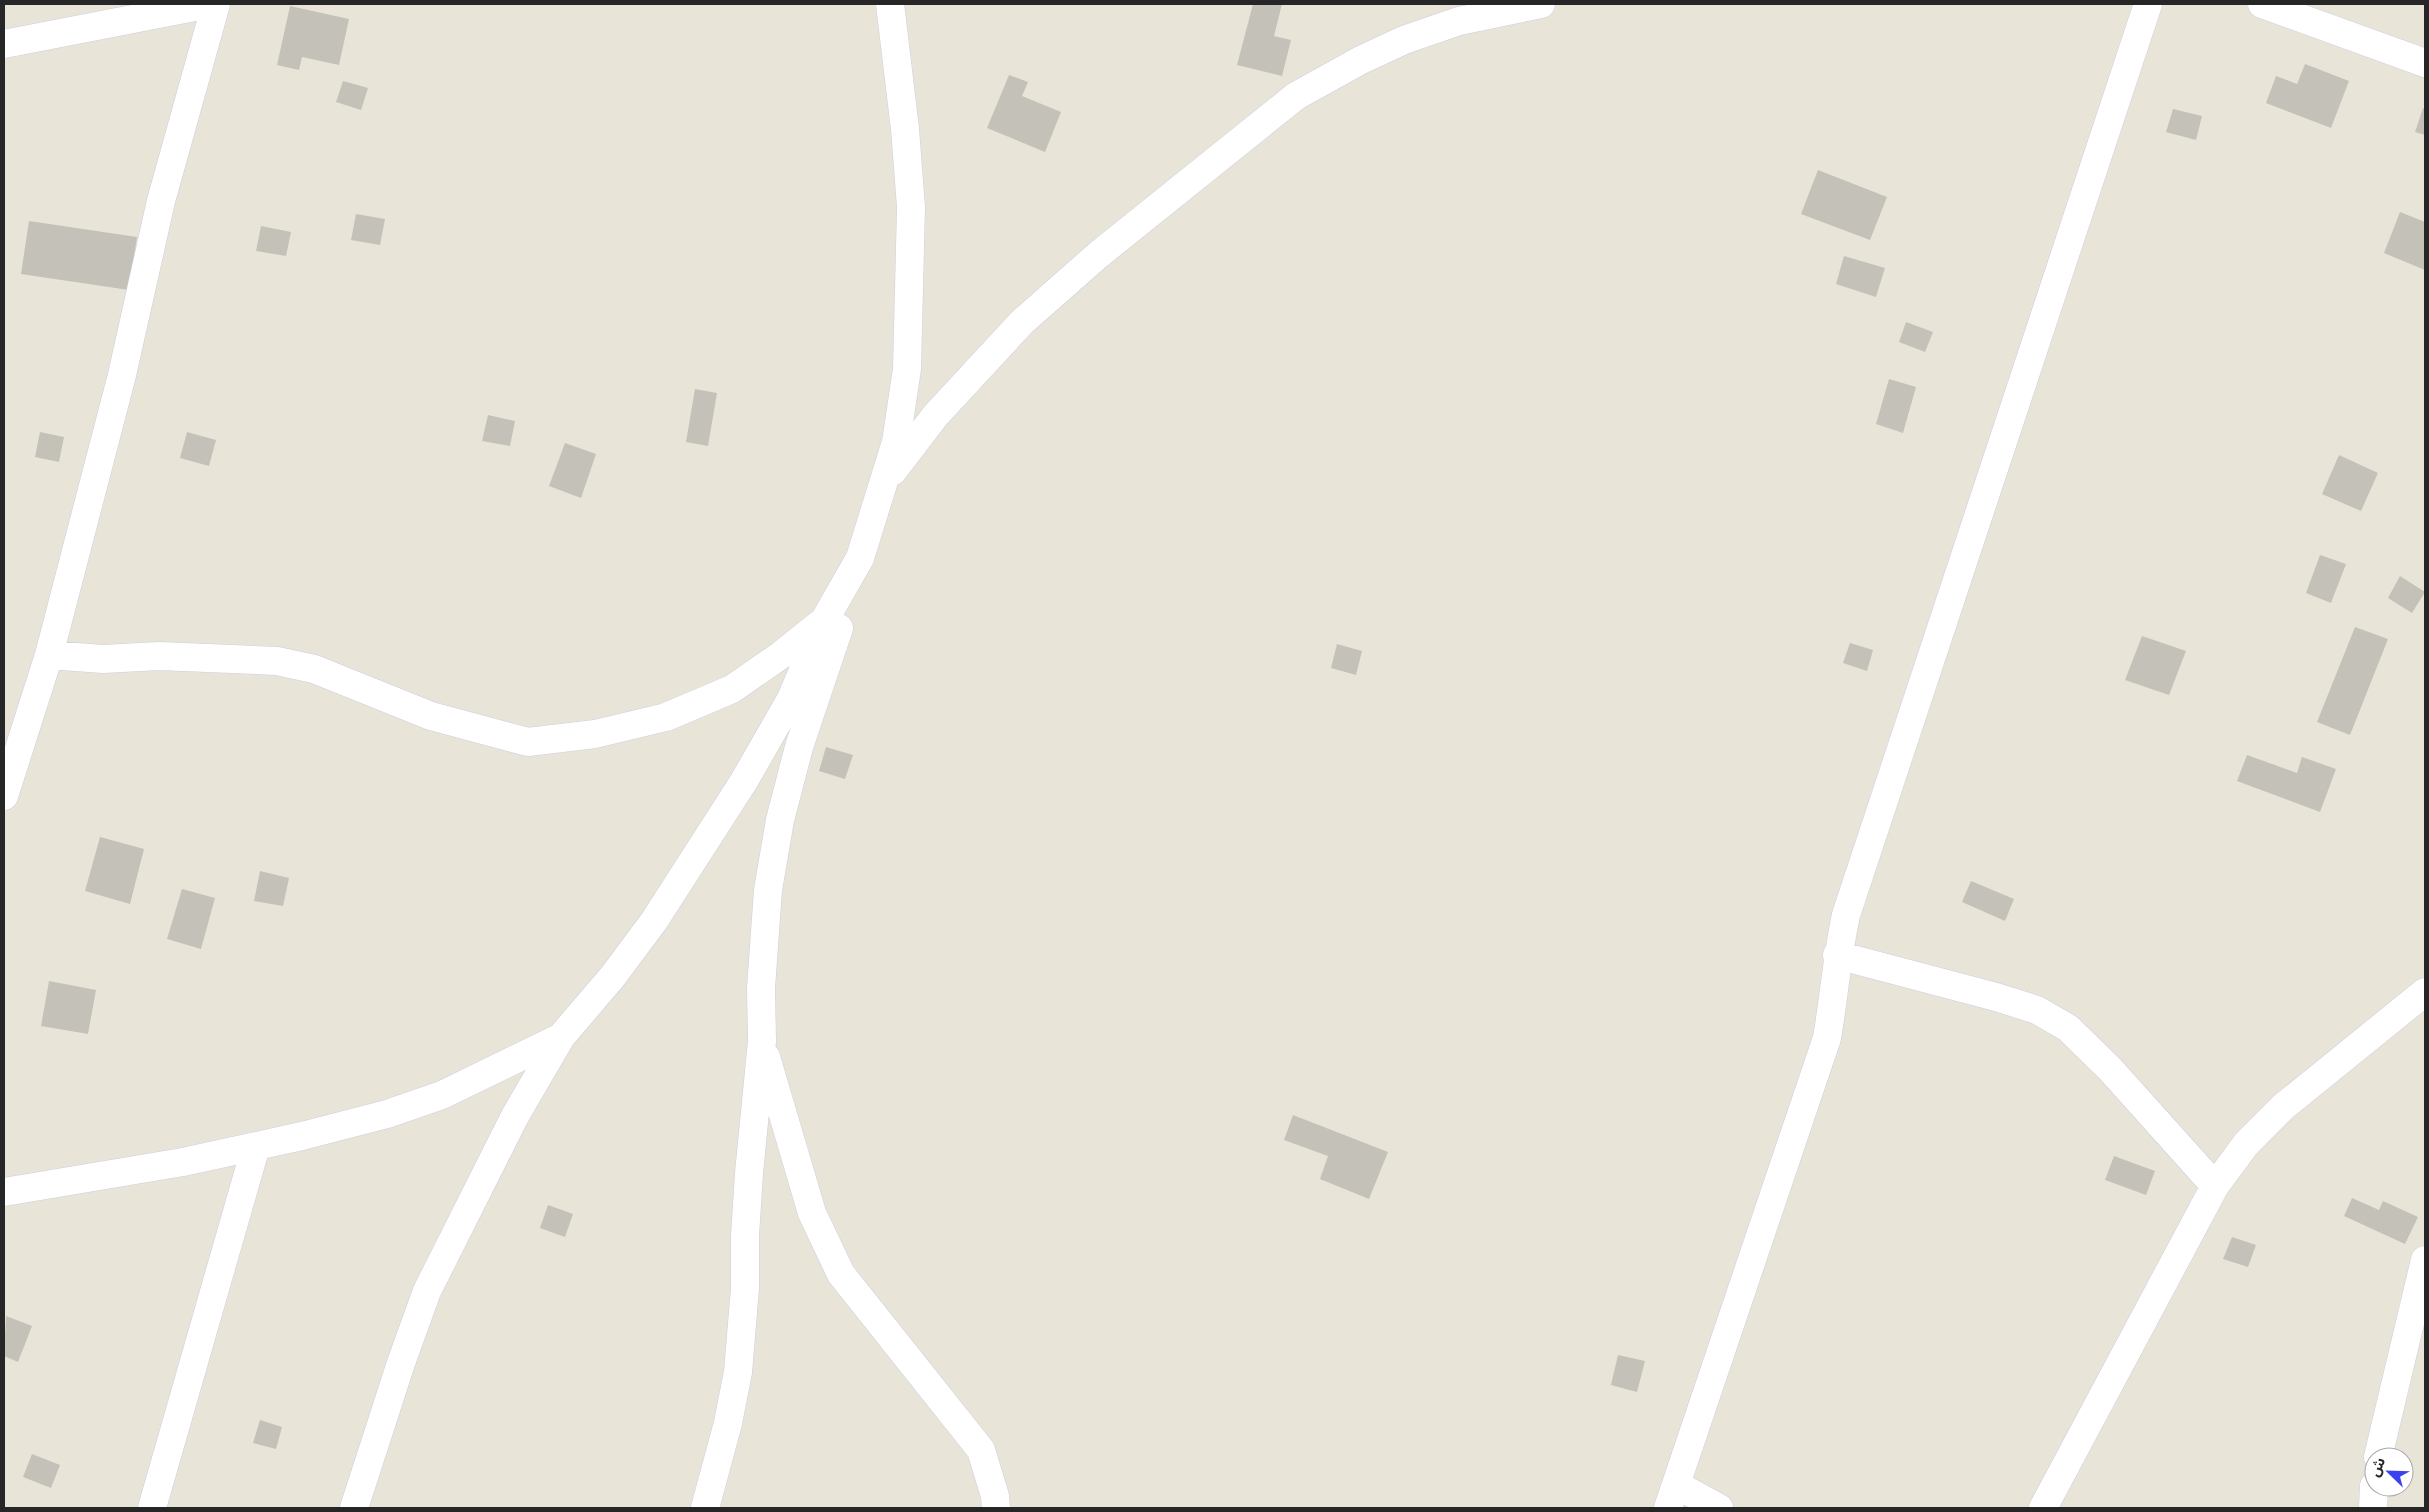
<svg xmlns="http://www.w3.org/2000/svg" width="2429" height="1512" viewBox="0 0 2429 1512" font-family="Commissioner,'Noto Sans Arabic',sans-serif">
  <rect width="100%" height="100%" fill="#e9e4d8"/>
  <path fill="#c4c1b8" d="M1253 4H1282L1274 36 1291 40 1282 76 1237 65Z
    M290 6 349 19 339 65 302 57 299 70 277 65Z
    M2305 64 2349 81 2331 128 2266 103 2276 76 2297 84Z
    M1009 75 1028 82 1022 96 1061 112 1045 152 987 128Z
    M343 81 368 88 361 110 336 102Z
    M2423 108 2425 109V135L2415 132Z
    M2173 109 2202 116 2196 140 2166 132Z
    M1818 170 1887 197 1870 240 1801 214Z
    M2400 212 2425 222V270L2384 253Z
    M356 214 385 219 380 245 351 240Z
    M29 221 137 237 129 290 21 274Z
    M261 226 291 232 286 256 256 251Z
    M1844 256 1885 268 1876 297 1836 284Z
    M1906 322 1933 332 1925 352 1899 342Z
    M1889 379 1916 387 1903 433 1876 424Z
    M695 389 717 393 708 446 686 442Z
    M488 415 515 421 510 446 482 441Z
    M40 432 64 437 59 462 35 457Z
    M187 432 216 440 209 466 180 458Z
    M565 443 596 454 581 498 549 486Z
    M2339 455 2378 473 2361 511 2322 494Z
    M2320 555 2346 564 2331 603 2306 593Z
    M2400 576 2425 592 2412 613 2388 598Z
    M2355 627 2388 639 2350 735 2317 722Z
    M2142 636 2186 651 2169 695 2125 680Z
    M1850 643 1873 650 1867 671 1843 663Z
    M1337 644 1362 651 1356 675 1331 668Z
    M826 747 853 755 845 779 819 771Z
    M2247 755 2297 773 2302 757 2336 769 2320 812 2237 781Z
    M100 837 144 849 130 904 85 891Z
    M260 871 289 878 283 906 254 901Z
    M1971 881 2014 899 2005 921 1962 902Z
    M182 889 215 898 201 949 167 939Z
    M49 981 96 990 88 1034 41 1026Z
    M1293 1115 1388 1152 1369 1199 1320 1179 1328 1156 1284 1140Z
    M2114 1156 2155 1171 2146 1195 2105 1180Z
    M2352 1198 2379 1210 2383 1201 2418 1217 2405 1244 2344 1216Z
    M548 1205 573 1214 565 1237 540 1228Z
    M2232 1237 2256 1245 2248 1267 2223 1259Z
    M6 1316 32 1326 18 1362 4 1356Z
    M1618 1355 1645 1361 1637 1392 1611 1385Z
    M260 1420 282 1427 276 1449 253 1443Z
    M32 1454 60 1465 51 1488 23 1477Z"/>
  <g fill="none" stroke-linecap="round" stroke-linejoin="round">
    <g stroke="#cecedf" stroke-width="29">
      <path id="street" d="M2262 4 2425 63
        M4 44 210 4
        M893 471 935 416 1022 322 1098 255 1296 96 1361 60 1404 40 1459 21 1541 4
        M49 655 103 659 159 656 277 661 314 669 431 716 528 742 595 734 666 717 732 689 781 655 821 623
        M4 796 49 655 122 375 161 201 216 4
        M1837 955 1996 997 2037 1010 2068 1028 2110 1069 2215 1186
        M766 1057 812 1213 841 1274 981 1450 995 1496 996 1508
        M4 1192 183 1162 302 1136 387 1114 442 1095 561 1037
        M2378 1457 2425 1260
        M1677 1485 1719 1508
        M152 1508 256 1146
        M354 1508 401 1363 427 1291 515 1116 561 1037 613 976 654 921 744 781 791 699 824 621 860 558 896 442 907 369 911 207 905 129 890 4
        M705 1508 728 1423 738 1372 745 1288V1236L749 1173 762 1041 761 988 768 890 780 820 799 747 839 628
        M1668 1508 1827 1038C1834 997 1837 956 1846 915L2148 4
        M2043 1508 2215 1186 2246 1144 2284 1106 2425 992
        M2373 1508 2374 1486"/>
    </g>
    <use href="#street" stroke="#fff" stroke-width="28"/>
  </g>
  <rect width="2429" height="1512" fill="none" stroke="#262626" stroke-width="10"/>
  <g transform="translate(2389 1472) rotate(293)"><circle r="24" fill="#ffffff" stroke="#a8a8a8"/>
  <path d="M0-4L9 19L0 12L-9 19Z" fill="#3d42f1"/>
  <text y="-8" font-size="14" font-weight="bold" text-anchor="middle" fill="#262626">ش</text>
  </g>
</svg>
